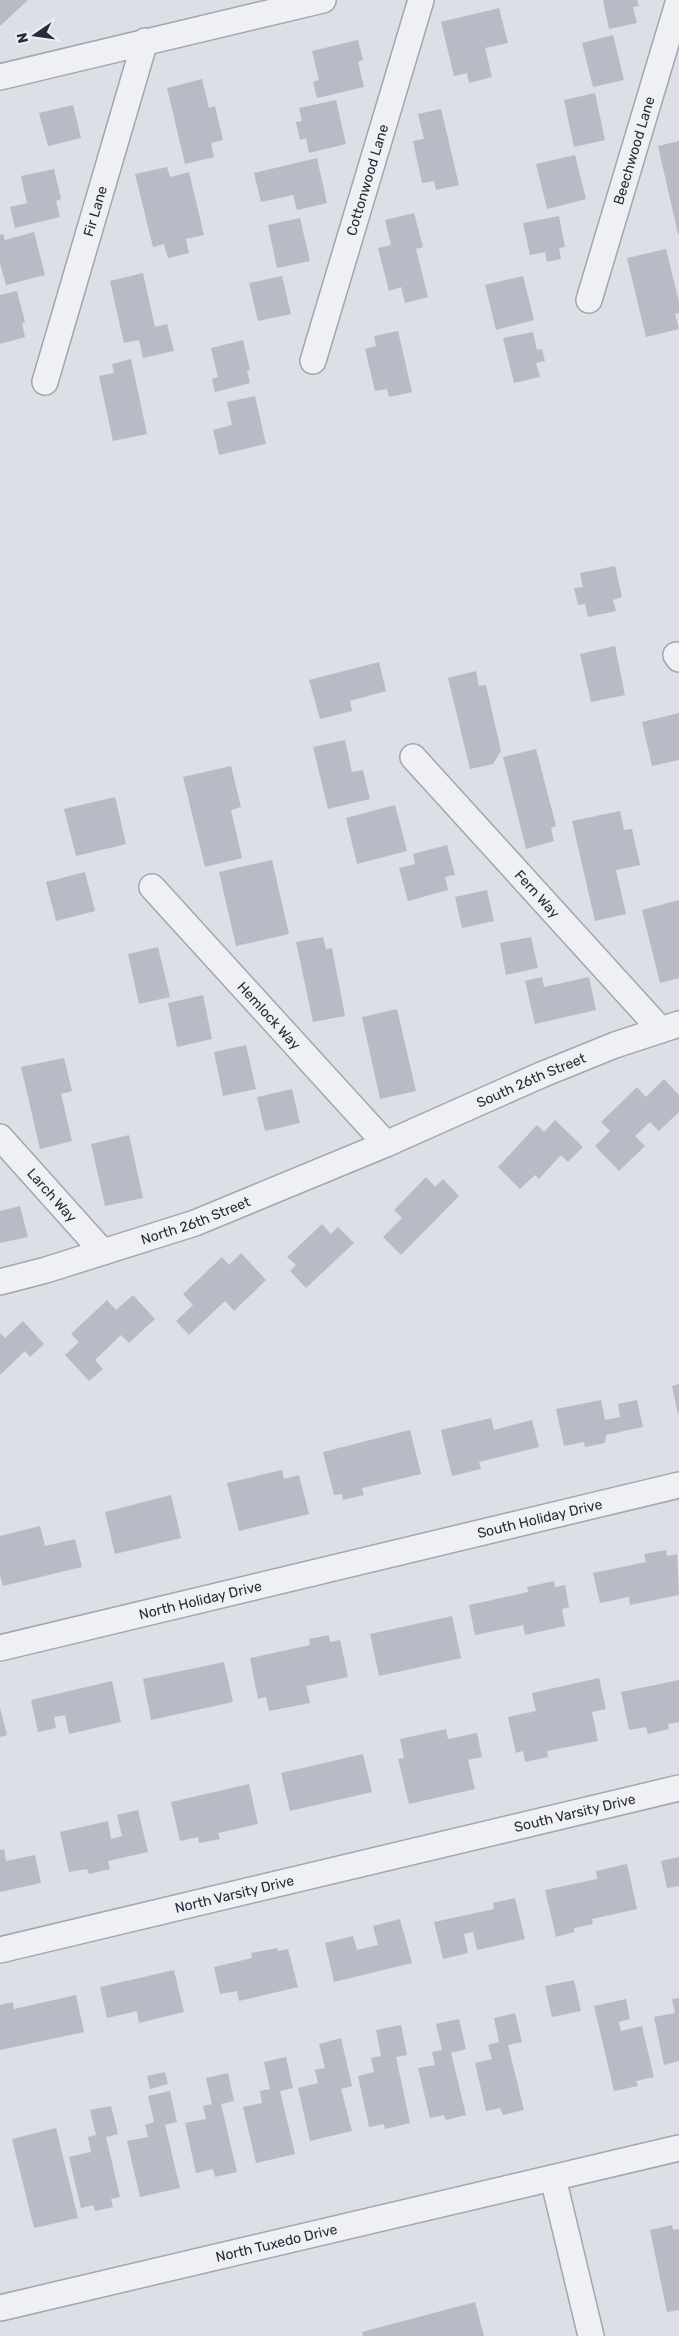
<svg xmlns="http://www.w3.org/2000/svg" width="679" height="2336" viewBox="0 0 679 2336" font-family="Rubik,sans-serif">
  <rect width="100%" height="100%" fill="#dddfe6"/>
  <path fill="#b8bac5" d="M0 0H28L0 26Z
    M603 0H637L639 6 633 7 637 23 609 29Z
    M499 8 508 43 485 48 492 77 469 83 467 73 454 76 441 22Z
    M613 35 624 80 593 87 582 43Z
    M358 40 363 60 358 62 364 87 317 98 313 82 319 80 312 51Z
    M202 79 209 108 215 106 223 140 211 143 214 157 185 164 167 88Z
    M595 93 605 140 574 147 564 100Z
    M336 100 346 144 309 153 306 138 300 140 296 122 302 121 299 108Z
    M73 105 81 138 48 146 39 113Z
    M441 109 459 185 436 190 434 181 422 183 413 141 424 139 418 114Z
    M679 141V234H678L658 146Z
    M575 155 586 199 547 209 536 164Z
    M317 158 327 203 297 210 293 195 261 202 254 173Z
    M167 167 170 177 189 172 204 235 186 239 189 253 168 258 164 244 153 247 135 174Z
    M54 169 61 199 56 201 60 217 15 228 10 207 27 203 21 176Z
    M414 213 423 247 416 249 428 297 405 303 401 287 389 291 378 248 391 245 385 220Z
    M559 216 565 247 559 248 561 259 547 262 545 252 530 255 523 223Z
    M300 218 310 261 277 268 268 225Z
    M34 232 45 275 6 285 0 263V235L3 234 5 240Z
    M666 249 679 302V313L675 314 679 329 646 337 627 258Z
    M143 273 155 327 167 324 174 351 143 358 139 340 124 343 110 281Z
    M282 276 291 314 258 321 249 283Z
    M523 276 534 320 496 330 485 285Z
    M17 291 25 322 22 323 25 337 0 344V295Z
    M398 331 412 392 389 397 387 389 375 391 365 349 376 346 374 336Z
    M533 332 537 350 542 349 545 361 536 363 540 377 514 383 503 338Z
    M243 340 250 370H247L250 383 215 392 212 379 218 377 211 348Z
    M131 359 147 434 113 441 99 376 114 373 112 364Z
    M255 396 266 444 219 455 213 430 232 425 227 402Z
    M615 566 622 597 613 600 616 611 588 617 585 604 578 605 574 588 583 587 580 573Z
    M615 646 625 695 591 702 580 654Z
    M379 662 386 691 350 701 352 711 320 719 309 680Z
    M476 671 479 686 486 685 501 751 493 764 470 769 448 678Z
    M679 713V760L652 766 642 722Z
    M345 740 352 772 363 770 370 799 328 809 313 747Z
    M536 749 556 826 551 828 554 841 526 849 503 757Z
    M231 766 241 807 231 810 242 858 205 867 183 777Z
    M115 797 126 844 76 856 64 809Z
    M395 805 407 851 357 864 346 818Z
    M620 811 624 830 632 829 640 865 616 870 626 914 595 921 572 821Z
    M447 845 455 875 445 877 448 890 408 901 399 868 415 864 413 854Z
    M272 860 289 934 236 946 219 872Z
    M85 872 95 911 56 921 46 882Z
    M487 890 494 921 462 928 455 897Z
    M679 900V978L660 983 642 910Z
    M323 937 326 949 332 948 345 1016 313 1022 296 942Z
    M531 937 538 968 506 975 500 943Z
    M158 947 170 997 139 1004 128 954Z
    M542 977 544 987 589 977 596 1010 535 1024 525 981Z
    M203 995 212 1039 177 1047 168 1003Z
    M397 1009 416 1091 380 1099 362 1017Z
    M246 1045 256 1089 223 1096 214 1052Z
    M64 1058 72 1091 61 1094 72 1141 40 1149 21 1067Z
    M664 1079 679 1095V1112L659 1131 650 1122 635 1136 645 1146 619 1171 595 1146 610 1131 601 1122 637 1087 646 1097Z
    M292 1089 300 1123 265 1131 257 1097Z
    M555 1120 583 1147 568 1162 561 1155 539 1179 535 1175 520 1189 498 1167 537 1125 544 1132Z
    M129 1135 143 1198 105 1206 91 1144Z
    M426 1177 435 1187 443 1179 459 1196 401 1255 383 1237 402 1218 394 1210Z
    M20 1206 28 1237 0 1243V1211Z
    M322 1224 331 1234 338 1227 354 1243 306 1288 290 1271 296 1265 287 1257Z
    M241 1253 266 1280 234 1311 225 1301 189 1335 176 1321 193 1305 183 1294 222 1257 229 1265Z
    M133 1295 155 1319 129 1343 121 1335 95 1360 103 1369 89 1381 65 1355 79 1342 71 1334 107 1300 116 1310Z
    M23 1321 44 1344 30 1357 25 1351 0 1375V1333L5 1338Z
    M679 1384V1413L678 1414 672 1386Z
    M601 1400 605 1420 620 1417 618 1404 637 1400 643 1427 606 1435 605 1443 585 1447 584 1442 564 1446 556 1409Z
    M491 1418 494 1430 532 1420 539 1447 479 1462 481 1469 452 1476 441 1430Z
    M410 1430 421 1474 362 1488 364 1495 343 1500 342 1494 334 1495 323 1452Z
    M282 1470 284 1479 299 1475 309 1514 239 1531 227 1483Z
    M171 1495 181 1538 115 1554 105 1512Z
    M40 1526 45 1546 75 1539 82 1567 3 1586 0 1576V1536Z
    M666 1550 667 1556 677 1554 679 1595 630 1605 629 1597 600 1603 593 1573 646 1562 644 1554Z
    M554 1581 555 1587 565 1585 569 1607 562 1609 565 1626 525 1635 523 1625 475 1635 469 1605 528 1592 527 1587Z
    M452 1616 461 1658 379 1676 370 1634Z
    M329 1635 330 1642 340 1640 348 1677 306 1686 310 1703 269 1711 266 1697 258 1699 250 1658 310 1645 309 1639Z
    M224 1662 233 1702 151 1720 143 1679Z
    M599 1678 606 1709 592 1712 598 1741 547 1751 548 1757 525 1762 523 1751 516 1753 508 1717 536 1711 532 1693Z
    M679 1680V1722L668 1724 669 1729 648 1734 646 1727 629 1730 621 1692Z
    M112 1681 121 1722 69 1734 65 1715 54 1717 56 1728 38 1732 31 1700Z
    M0 1708 7 1735 0 1737Z
    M446 1729 448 1739 477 1733 482 1757 468 1760 475 1789 409 1804 398 1759 404 1758 400 1739Z
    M363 1754 372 1792 290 1811 281 1773Z
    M249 1784 258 1824 218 1833 220 1839 199 1843 198 1837 180 1841 171 1802Z
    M138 1810 148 1852 108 1861 110 1869 89 1874 87 1869 69 1872 60 1832 108 1821 111 1839 122 1836 117 1815Z
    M4 1849 6 1861 35 1855 41 1883 0 1892V1850Z
    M679 1857V1886L667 1888 661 1861Z
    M627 1864 637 1909 592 1919 593 1924 574 1928V1932L556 1937 545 1890 597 1879 596 1871Z
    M515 1898 525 1939 477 1950 473 1932 464 1934 468 1953 443 1959 434 1922 494 1909 493 1903Z
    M400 1919 412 1963 334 1982 325 1943 353 1936 357 1950 378 1945 373 1926Z
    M277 1948 278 1951 288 1949 298 1987 239 2001 237 1991 220 1994 214 1967 252 1958 251 1953Z
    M174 1970 184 2012 139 2023 137 2011 107 2018 100 1987Z
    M574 1980 581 2011 552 2017 545 1986Z
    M76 1995 84 2032 0 2050V2005L13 2002 14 2009Z
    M679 1998V2061L664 2065 654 2017 675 2013 672 1999Z
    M626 1999 630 2019 619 2022 621 2031 642 2026 654 2077 636 2081 638 2086 614 2091 594 2006Z
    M515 2013 522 2042 508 2045 524 2110 503 2115 500 2108 486 2111 475 2063 492 2059 488 2045 499 2042 494 2018Z
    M459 2019 466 2049 451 2053 466 2115 446 2120 444 2115 430 2118 418 2068 435 2065 432 2052 442 2050 436 2024Z
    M401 2025 407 2055 396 2057 410 2123 385 2129 384 2124 369 2127 358 2076 374 2072 371 2058 381 2056 376 2030Z
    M341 2038 352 2086 341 2089 352 2131 310 2141 298 2088 318 2083 315 2070 325 2068 319 2044Z
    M286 2057 293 2088 280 2091 295 2154 256 2163 243 2107 262 2103 260 2091 270 2089 264 2062Z
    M165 2072 168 2084 150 2089 147 2076Z
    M228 2073 234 2101 221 2104 237 2172 215 2177 213 2169 196 2173 185 2123 206 2119 203 2106 212 2104 206 2078Z
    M170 2091 177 2122 165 2125 180 2188 140 2197 127 2141 148 2137 145 2125 154 2122 148 2096Z
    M111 2106 118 2134 106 2137 120 2197 111 2199 113 2207 95 2211 93 2205 81 2208 69 2157 91 2152 88 2137 96 2135 90 2110Z
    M56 2128 78 2218 34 2228 12 2139Z
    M672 2225 673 2230 679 2229V2310L667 2312 650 2230Z
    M475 2302 484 2336H363L362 2332Z"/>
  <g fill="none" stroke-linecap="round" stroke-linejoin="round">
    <g stroke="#a3a5af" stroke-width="28">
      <g id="street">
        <path d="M0 77 323 0"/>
        <path id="s1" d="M589 300 679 0"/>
        <path id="s2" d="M313 361 421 0"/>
        <path id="s3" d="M45 382 145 41"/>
        <path d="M676 655 679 659"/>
        <path id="s4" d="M413 757 661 1030"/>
        <path id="s5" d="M152 887 386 1144"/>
        <path id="s6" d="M0 1137 103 1252"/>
        <path id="s7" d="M0 1282 46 1270 195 1223 386 1144 541 1075 615 1045 679 1024"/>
        <path id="s8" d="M0 1648 679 1485"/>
        <path id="s9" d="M0 1950 679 1788"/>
        <path d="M553 2178 591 2336"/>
        <path id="s10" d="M0 2308 679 2148"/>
      </g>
    </g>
    <use href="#street" stroke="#eff0f4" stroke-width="25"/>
  </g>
  <g text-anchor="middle" stroke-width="5" stroke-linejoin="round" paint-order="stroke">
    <g font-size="14" fill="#282b3b" stroke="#eceef3">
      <text dy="5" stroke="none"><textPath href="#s1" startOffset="156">Beechwood Lane</textPath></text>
      <text dy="5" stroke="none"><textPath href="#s2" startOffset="189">Cottonwood Lane</textPath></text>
      <text dy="5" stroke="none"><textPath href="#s3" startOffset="178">Fir Lane</textPath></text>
      <text dy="5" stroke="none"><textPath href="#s4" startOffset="185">Fern Way</textPath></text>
      <text dy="5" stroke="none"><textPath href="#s5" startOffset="174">Hemlock Way</textPath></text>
      <text dy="5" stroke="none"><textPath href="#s7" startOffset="569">South 26th Street</textPath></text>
      <text dy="5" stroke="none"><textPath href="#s6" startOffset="78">Larch Way</textPath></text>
      <text dy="5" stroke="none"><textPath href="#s7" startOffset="205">North 26th Street</textPath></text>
      <text dy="5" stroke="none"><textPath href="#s8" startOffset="555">South Holiday Drive</textPath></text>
      <text dy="5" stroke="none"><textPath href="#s8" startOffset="206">North Holiday Drive</textPath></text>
      <text dy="5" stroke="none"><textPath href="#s9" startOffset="591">South Varsity Drive</textPath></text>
      <text dy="5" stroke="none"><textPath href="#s9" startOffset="241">North Varsity Drive</textPath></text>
      <text dy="5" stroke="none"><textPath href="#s10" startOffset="284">North Tuxedo Drive</textPath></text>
    </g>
  </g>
  <g transform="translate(35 35) rotate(257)" stroke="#eceef3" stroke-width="4" paint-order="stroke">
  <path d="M0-4L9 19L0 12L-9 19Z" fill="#282b3b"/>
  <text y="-8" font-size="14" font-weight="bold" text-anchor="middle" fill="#282b3b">N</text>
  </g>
</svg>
